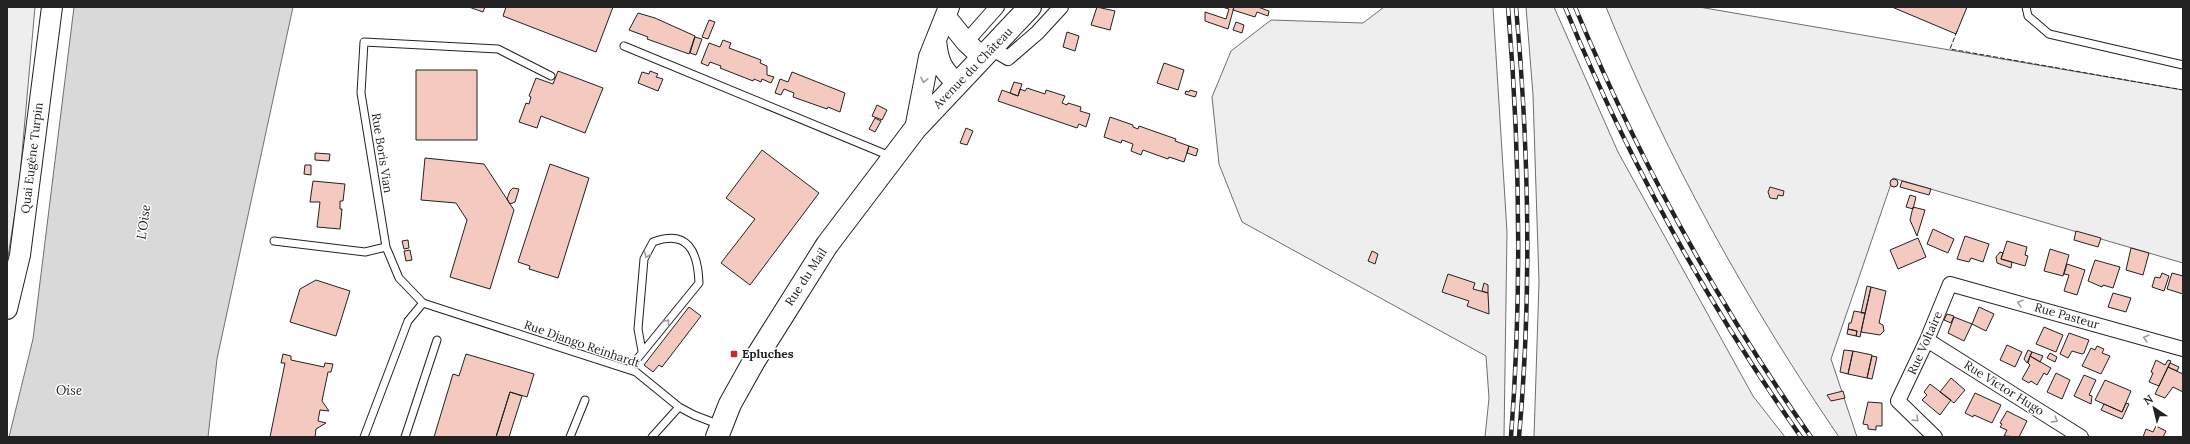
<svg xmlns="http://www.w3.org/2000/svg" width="2190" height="444" viewBox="0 0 2190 444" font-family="Lora,serif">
  <rect width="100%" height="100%" fill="#fff"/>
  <path fill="#eee" stroke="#6f6f6f" d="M7 7H35L19 187 7 263Z
    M1384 7H1493L1507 232 1504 437H1485L1489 398 1486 356 1242 222 1219 164 1212 97 1231 51 1271 20 1363 23Z
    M1526 7H1554L1618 152 1753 396 1785 437H1534L1539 282 1533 95Z
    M1606 7H1699L2183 90V263L1893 178 1831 359 1857 437H1839C1747 302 1667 158 1606 7Z"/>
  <path fill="#d9d9d9" stroke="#6f6f6f" d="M74 7H293L217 359 208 437H9L33 339Z"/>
  <path fill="#f3c9c0" stroke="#222" d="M469 7H485L483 12Z
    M506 7H613L596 52 503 16Z
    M1097 7 1115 11 1110 30 1091 25Z
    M1222 7H1234L1228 29 1205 21V12L1226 19 1229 9Z
    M1234 7H1258L1269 11 1268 16 1257 12 1255 17 1233 10Z
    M1892 7H1967L1956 34Z
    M638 13 655 18 695 36 689 54 647 39 648 37 629 30Z
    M709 20 715 22 708 39 702 37Z
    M1236 22 1244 25 1242 33 1233 30Z
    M1067 32 1079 36 1075 51 1063 47Z
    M695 37 702 39 696 55 690 53Z
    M723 40 731 43 729 48 761 60 760 63 767 66V75L774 77 771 83 762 79 761 82 754 79 753 81 720 68 721 66 710 62 708 66 701 63 709 43 720 47Z
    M1164 63 1184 70 1178 90 1157 83Z
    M416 70H477V140H416Z
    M558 71 603 88 585 133 541 116 537 128 519 122 526 103 529 104 531 97 529 96 536 78 553 84Z
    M650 71 658 74 656 77 663 79 658 91 638 83 642 72 649 74Z
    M792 72 845 93 840 112 828 107 827 109 793 97 794 93 784 89 781 95 775 93 780 79 788 82Z
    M1014 82 1022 84 1018 96 1010 93Z
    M1027 88 1045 94 1046 90 1065 96 1062 103 1067 105 1068 103 1081 107 1080 111 1090 114 1086 127 1079 124 1077 128 998 101 1002 90 1018 96 1020 89 1025 91Z
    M1190 90 1197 92 1195 97 1185 94 1186 91 1189 92Z
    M877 105 887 110 882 120 872 116Z
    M1110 117 1133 125V127L1138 129 1139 126 1176 139 1175 141 1189 146 1184 162 1169 157 1168 159 1143 150 1141 155 1131 151 1133 144 1122 140 1121 143 1104 137Z
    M875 118 881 121 875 132 869 129Z
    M966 128 973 131 967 145 960 143Z
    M1189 146 1198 149 1196 156 1187 153Z
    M762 150 819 193 750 285 721 263 755 219 726 198Z
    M315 153 330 154 329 161 315 160Z
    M425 158 484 164 514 210 490 289 450 277 467 220 456 203 421 200Z
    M550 164 589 178 558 278 529 269 530 266 518 262Z
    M305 165H311V175L304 174Z
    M1890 183a4 4 0 1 1 8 0a4 4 0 1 1-8 0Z
    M313 181 345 184 343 201H340V209H342L340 229 317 227 320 202H310Z
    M1902 181 1931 189 1929 195 1900 187Z
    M1770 187 1784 191 1783 196 1778 195 1777 199 1770 198 1768 192Z
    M513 188 519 189 515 202 510 204 507 199 510 191Z
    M1910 195 1916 197 1913 209 1906 207Z
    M1913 207 1925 210 1917 236 1910 220Z
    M1933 229 1954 239 1948 253 1927 244Z
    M2076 231 2101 238 2098 247 2074 240Z
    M1965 236 1989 244 1983 262 1971 258 1969 262 1957 259Z
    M1918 238 1926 257 1898 269 1890 250Z
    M408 240 409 248 404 249 402 241Z
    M2007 241 2027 247 2025 255 2028 256 2025 266 2001 259Z
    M2131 248 2149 253 2143 275 2126 270Z
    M2050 249 2069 255 2063 276 2044 271Z
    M410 250 412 260 406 261 404 251Z
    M1372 251 1378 254 1375 264 1368 261Z
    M2000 252 2003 253 2001 259 2012 262 2011 268 1997 263 1996 257Z
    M2095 260 2120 267 2113 288 2103 285 2102 287 2088 281Z
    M2067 264 2085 270 2077 295 2064 291 2069 275 2064 274Z
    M2162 273 2169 276 2164 291 2152 287 2155 277 2160 278Z
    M2172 273 2183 276V294L2167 289Z
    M1448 274 1475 283 1473 289 1488 293 1489 314 1467 306 1469 301 1442 292Z
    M316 280 350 291 336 336 290 322 300 289Z
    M1484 283 1488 285V293L1482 291Z
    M1867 286 1871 287 1865 313H1861Z
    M1871 287 1886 291 1879 323 1883 325 1884 331 1880 335 1861 332Z
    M2113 293 2131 298 2126 312 2108 307Z
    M689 307 701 316 662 367 659 365 653 372 644 365Z
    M1979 307 1994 314 1986 331 1972 324Z
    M1854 311 1865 313 1860 337 1856 336 1857 331 1848 329 1849 323H1851Z
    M1947 314 1954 316 1951 323 1944 320Z
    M1954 317 1972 324 1964 341 1948 333Z
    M2044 327 2063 335 2056 352 2036 344Z
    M1848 329 1857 331 1856 336 1847 334Z
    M2069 333 2089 340 2084 353 2082 354 2072 351 2068 358 2060 354Z
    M2007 345 2022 352 2015 367 2000 360Z
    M2097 346 2104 349 2102 353 2110 356 2101 374 2082 366 2091 348 2095 350Z
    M1844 350 1853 351 1848 374 1840 372Z
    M2028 350 2032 352 2027 363 2024 359Z
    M1853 351 1872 355 1867 378 1848 374Z
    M2032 352 2043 356 2040 362 2030 356Z
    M2050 353 2057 357 2055 362 2047 358Z
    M283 354 291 356V360L324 367 325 363 333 364 331 372H328L322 401 329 411 320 410 318 421 326 423 316 429 315 437H270L285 363H281Z
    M466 354 534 374 527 397 510 392 496 437H434L453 374 459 376Z
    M1872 356 1877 357 1872 379 1867 378Z
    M2030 356 2051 368 2047 375 2044 373 2037 385 2031 381 2029 383 2022 379 2030 365 2028 363Z
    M2156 360 2165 365 2168 360 2171 361 2159 386 2149 382 2153 373 2151 372Z
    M2170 363 2179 367 2177 371 2168 367Z
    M2168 367 2183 374V392L2173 387 2165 398 2155 394Z
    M2056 373 2070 380 2062 399 2047 392Z
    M2084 375 2096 380 2089 395 2092 396 2091 404 2074 396Z
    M1951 378 1965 390 1954 403 1940 392Z
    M2105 380 2131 391 2122 412 2095 400Z
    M1930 384 1951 400 1940 415 1922 400 1927 395 1924 392Z
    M1843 391 1845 398 1831 401 1827 395Z
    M510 392 522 396 509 437H496Z
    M1975 393 2001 405 1992 423 1974 415 1973 417 1965 413Z
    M1868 402 1882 403V426H1876V430L1868 429V425L1863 424Z
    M2126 403 2129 404 2122 419 2101 410 2104 404 2122 412Z
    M2007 411 2027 421 2019 437 2004 436 2007 430 2000 427 2002 424 2000 423Z
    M2156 426 2166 431 2163 437H2143L2146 429 2153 432Z"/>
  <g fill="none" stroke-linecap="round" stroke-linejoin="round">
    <g stroke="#222" stroke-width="9">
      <path id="lane" d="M2026 7 2028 16 2049 34 2183 65
        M624 46 890 156
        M274 241 365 252 386 247
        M423 303 636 372 679 407 694 415 720 425
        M629 369 699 283C698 252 688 229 653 242L644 259 638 329 642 351
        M364 437 408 321 423 303 399 278 386 247 361 93 364 42 498 49 551 76
        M405 437 437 340
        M570 437 585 400
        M652 437 679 407"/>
    </g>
    <g stroke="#222" stroke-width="16">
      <path id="street" d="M966 42 997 7
        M991 48 1008 58 1037 33 1061 7
        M1927 340 2081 437
        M1935 437 1898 401 1927 340 1950 284 2183 349"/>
    </g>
    <g stroke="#222" stroke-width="22">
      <path id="secondary" d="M946 17 966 42 982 57
        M936 40C938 62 942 70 958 84
        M915 129 929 57 949 7
        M7 309 20 255 52 7"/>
    </g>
    <g stroke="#222" stroke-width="24">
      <path id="primary" d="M717 437 730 404 754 361 827 245 915 129 1030 7"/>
    </g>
    <use href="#lane" stroke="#fff" stroke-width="7"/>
    <use href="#street" stroke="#fff" stroke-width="14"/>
    <use href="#secondary" stroke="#fff" stroke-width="20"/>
    <use href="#primary" stroke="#fff" stroke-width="22"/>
    <g stroke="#222" stroke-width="4.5">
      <path id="rail" d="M1508 7C1520 150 1522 294 1511 437
        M1516 7C1529 150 1532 294 1519 437
        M1565 7C1627 158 1707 303 1801 437
        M1575 7C1638 158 1717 303 1811 437"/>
    </g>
    <use href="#rail" stroke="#fff" stroke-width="3" stroke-dasharray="9" stroke-linecap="butt"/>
    <path stroke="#222" stroke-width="1" stroke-dasharray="5 2" stroke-linecap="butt" d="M1957 31 1950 49 2183 90"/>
  </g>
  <defs><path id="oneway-chevron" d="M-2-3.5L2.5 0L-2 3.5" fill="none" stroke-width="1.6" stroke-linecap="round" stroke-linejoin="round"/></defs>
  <g stroke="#9c9c9c">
    <use href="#oneway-chevron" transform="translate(924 80) rotate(102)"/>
    <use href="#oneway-chevron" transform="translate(647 255) rotate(113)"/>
    <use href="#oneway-chevron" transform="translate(2020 303) rotate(-164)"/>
    <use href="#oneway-chevron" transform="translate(667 322) rotate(-51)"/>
    <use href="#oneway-chevron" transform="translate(2146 338) rotate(-164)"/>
    <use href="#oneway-chevron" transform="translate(1916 419) rotate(44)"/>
    <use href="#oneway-chevron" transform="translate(2055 420) rotate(32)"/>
  </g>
  <rect fill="#c62828" stroke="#fff" stroke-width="1.5" x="730" y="350" width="8" height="8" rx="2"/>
  <g text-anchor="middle" stroke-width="3" stroke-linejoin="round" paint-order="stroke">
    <g font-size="12" fill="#222" stroke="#fff">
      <text transform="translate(973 68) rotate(-46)" y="4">Avenue du Château</text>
      <text transform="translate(382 153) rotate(81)" y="4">Rue Boris Vian</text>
      <text transform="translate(32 158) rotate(-83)" y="4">Quai Eugène Turpin</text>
      <text transform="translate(806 277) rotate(-57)" y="4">Rue du Mail</text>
      <text transform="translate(2067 316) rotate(16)" y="4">Rue Pasteur</text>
      <text transform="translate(1925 343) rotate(-66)" y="4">Rue Voltaire</text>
      <text transform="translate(582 344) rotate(19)" y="4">Rue Django Reinhardt</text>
      <text transform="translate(2004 388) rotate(32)" y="4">Rue Victor Hugo</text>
    </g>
    <g font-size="12" font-weight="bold" fill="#222" stroke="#fff" text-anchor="start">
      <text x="742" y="358">Epluches</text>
    </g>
    <g font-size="13" font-style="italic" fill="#222" stroke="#fff">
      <text transform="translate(143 222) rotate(-82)" y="5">L'Oise</text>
      <text x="69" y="395">Oise</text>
    </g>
  </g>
  <rect width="2190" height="444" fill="none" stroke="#222222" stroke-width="16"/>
  <g transform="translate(2154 408) rotate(325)" stroke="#ffffff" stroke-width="3" paint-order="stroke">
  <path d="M0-3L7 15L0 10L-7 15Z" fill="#222222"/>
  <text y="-6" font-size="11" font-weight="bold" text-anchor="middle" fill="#222222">N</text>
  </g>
</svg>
